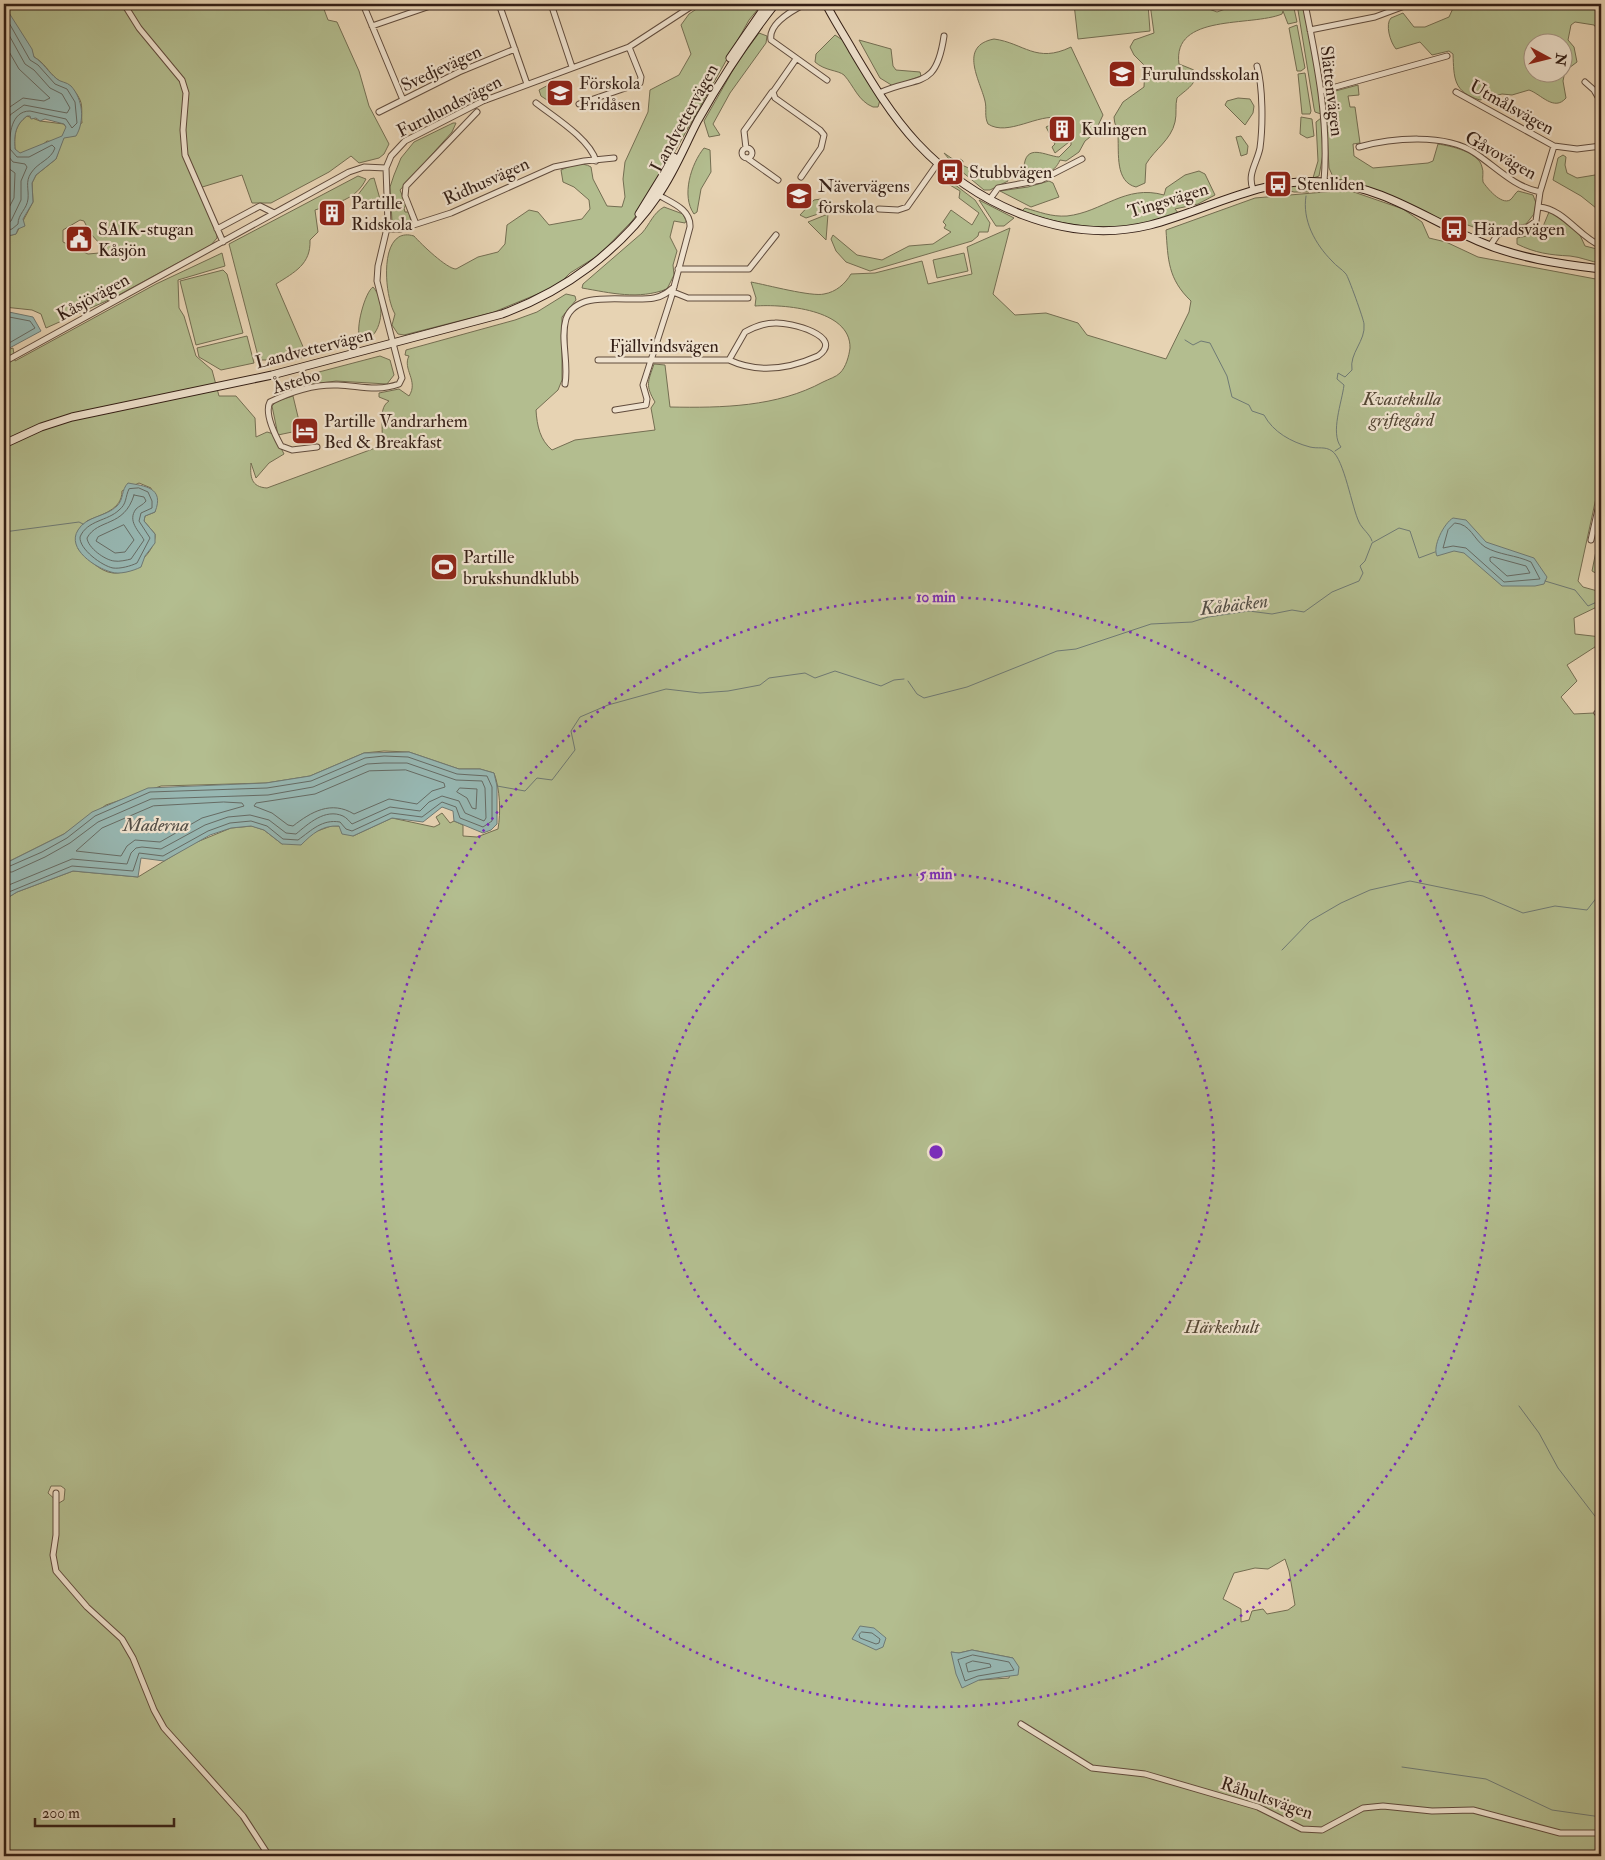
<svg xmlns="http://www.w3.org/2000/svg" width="1605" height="1860" viewBox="0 0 1605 1860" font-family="'IM FELL Double Pica',serif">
  <rect width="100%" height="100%" fill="#e7d3b3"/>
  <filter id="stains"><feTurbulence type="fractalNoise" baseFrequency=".004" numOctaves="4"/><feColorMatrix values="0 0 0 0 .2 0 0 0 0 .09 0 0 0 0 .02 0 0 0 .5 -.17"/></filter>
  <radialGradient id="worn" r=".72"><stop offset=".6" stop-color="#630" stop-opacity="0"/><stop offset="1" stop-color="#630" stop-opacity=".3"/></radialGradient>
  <path fill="#b3bd8f" stroke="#746e52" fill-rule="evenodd" d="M4 4H322L328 20 337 22 359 71 369 106 389 144 384 154 379 158 359 163 351 156 329 172 271 203H252L242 175 199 188 217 233V238L211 245 113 298 46 328 41 314 32 310 4 307V237L16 234 33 202 32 183 36 175 56 159 61 143 47 141 40 147 20 154 15 149C14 135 15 125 27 116L40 121 64 124 66 127 82 123C81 116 83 106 80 100 73 85 66 87 57 79 48 72 45 63 34 57 28 38 11 23 4 4ZM80 220 84 221 90 233 100 244 99 253 88 254 63 242V230Z
    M704 4H762L749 20 647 201 632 221 599 255 570 273 557 286 494 312 404 335 398 334 392 325 395 314C384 296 378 225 414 236 421 244 447 269 456 269L478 257 498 252 505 244 507 225 529 210 538 212 549 225 582 219 590 209 589 200 574 187 563 182 561 170C570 166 582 161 591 167L593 179 607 206 622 207 625 197 623 179 625 162 648 112 650 90 679 75 691 54 681 25 689 14Z
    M1074 4H1148L1150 31 1078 39Z
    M1150 4H1205L1209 9 1217 12 1239 4H1293L1297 22 1288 24 1283 11 1282 14C1251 27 1172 13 1179 64L1194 70C1200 83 1185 90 1177 98 1175 105 1177 114 1175 122 1171 140 1155 149 1146 164L1145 183 1136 187C1115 182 1119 153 1118 137 1118 130 1114 124 1114 117L1123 102 1144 87 1145 66 1134 55 1130 47 1134 40 1154 33Z
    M1297 4H1303L1316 68 1321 114 1315 112 1314 108Z
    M1455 4H1601V34L1594 25 1575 22 1571 25 1568 40 1574 47 1577 62 1565 71 1563 81 1566 98C1554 112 1541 94 1529 90L1512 95 1502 94 1480 100C1453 92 1454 78 1453 54L1449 51 1432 55 1420 42 1396 49C1390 42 1385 24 1391 18L1403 13 1414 27H1425L1449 17ZM1532 42H1562V72H1532Z
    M1297 25 1305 68 1301 71H1297L1289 28Z
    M759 33 767 36 766 43 730 93 713 124 720 135 709 137 704 121 737 63Z
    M835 35 844 41 880 100 878 107H873C858 101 854 86 844 75 838 70 825 71 815 62L816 54Z
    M994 39C1024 43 1036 64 1071 47L1103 115 1094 134 1085 141 1079 152 1066 161 1060 160C1054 174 1042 176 1028 173L1024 168C1025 142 1046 156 1059 157L1071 145V139L1060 118C1038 113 1008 137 988 124 984 116 987 109 985 101 980 80 958 46 994 39Z
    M859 40 891 49 893 66 896 70 920 72 921 76 893 86 880 78Z
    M1305 73 1311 111 1310 114H1302L1298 74Z
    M554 82 557 98 550 102 541 96 539 90Z
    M1358 85 1359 95 1348 96 1350 107H1355L1360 143 1353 144 1354 156 1373 168 1428 163 1433 161 1438 144C1451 146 1479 152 1482 167 1484 172 1482 177 1483 182 1487 188 1501 205 1510 200 1513 198 1515 193 1518 191L1533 195 1536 203 1534 214 1526 224 1485 231 1456 221 1454 223 1446 222C1409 204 1376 188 1335 181L1329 168 1325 96 1328 93Z
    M1238 98 1250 99 1254 106 1253 113 1245 125 1225 105 1227 101Z
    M1301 117 1312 119 1314 136 1307 138 1300 134Z
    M1321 118 1323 154 1319 176 1313 178 1318 161 1316 122Z
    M1059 121 1069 142 1055 153 1052 147 1055 144 1046 127Z
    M453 123H456L452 132 400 190 406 205 404 208 405 212H409L411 222 401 227 396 226 392 221 390 187 394 175 401 158 414 142Z
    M1241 136 1248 146 1247 154 1241 156 1236 137Z
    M704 148 710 150 711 172 701 189 697 212 694 214C681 196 691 164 704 148Z
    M944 153 957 162 960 159 963 161 962 165 979 173 995 176 996 172 1006 175 1008 181 990 190H984L954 165Z
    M1563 155 1566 157 1565 165 1567 173 1577 178 1601 174V212L1581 196 1553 180 1558 158Z
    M1199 171 1205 174 1215 195 1198 204 1175 209 1179 214C1128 234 1073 230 1022 211L1025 208C1040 212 1051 217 1067 216 1103 212 1125 184 1164 195L1166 188 1185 175Z
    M941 174 975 200 990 223 988 232H979L978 236 972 241 870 271 846 262 836 251 831 239 833 235 857 255 882 260 909 246 933 244 951 232 944 228 946 225 943 222 951 210 972 225 979 213 959 198 960 191 938 178Z
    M358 176 366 179C356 200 336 203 315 210L318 232 310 240C311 264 295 272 276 284L307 356 294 360H259L229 244Z
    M374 178 380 199 358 204 357 196 370 179Z
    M1049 181 1053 183 1059 197 1031 207 1000 191 1028 187Z
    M1295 185H1310L1311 189 1309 192H1294L1283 189Z
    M1348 190 1403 209 1422 222 1429 238 1446 242 1478 257 1601 280V487L1596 498 1578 581 1583 587 1601 592V605L1574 618 1575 634 1601 637V643L1567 665 1577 681 1561 697 1574 714 1594 713 1601 718V1856H4V900L17 892 73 871 138 877 192 844 231 828 252 826 264 830 282 844 331 826H339L353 836 392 818 434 827 440 824 436 817 442 813 450 823 454 821 463 825V836L477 837 498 829C501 812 500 789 494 773L480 769H459L409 752 384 751 364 753 310 776 266 783 161 786 106 805 64 834 8 862 4 859V351L13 348 15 361 156 284 222 253 225 266 178 280 179 308 184 316 196 356 212 370 219 396H236L255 418 256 437 267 432 274 434 284 454 269 463 256 478 251 463C250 477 251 487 267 488L378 447C388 435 375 410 389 401L379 397V393L399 389 409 396C419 381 402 369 409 356L405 355 406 350 515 320 537 312 566 294 575 296 576 300 562 317V380L558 390 536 410C537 426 540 440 552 450L575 440 655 430 651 408 655 402C645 385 648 382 654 364L665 365 670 407C722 408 777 407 823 382 829 379 836 377 840 373 846 367 849 356 850 348 851 309 783 304 755 306L756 298 751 282C767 285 812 297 824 294 836 292 845 284 851 274L875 273 922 261 928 284 972 274 967 247 1010 228 993 294 1015 315 1046 313 1078 323 1087 335 1166 359 1189 312 1191 301C1168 279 1168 260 1166 230L1255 198ZM139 483 151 488 155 512 145 516 144 521 155 534C157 551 130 575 113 573 100 572 87 558 78 549L87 521C102 514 122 510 122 491ZM51 1486H61L65 1489 64 1500 59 1503 48 1493ZM1285 1559 1289 1571 1295 1605 1288 1610 1267 1614 1263 1609 1252 1611 1249 1620 1241 1622V1609L1223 1599 1234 1573 1255 1568 1268 1569ZM972 1650 1013 1658 1009 1678 979 1680 951 1652 959 1653Z
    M821 199 832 201 824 212 806 218 800 215 814 200Z
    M979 200 1014 218 1004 226H996Z
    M664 207 683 214 686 221 685 223 674 221 670 237 677 251 673 265 674 275 667 289C638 300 611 293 582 288L583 284 642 233C650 224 653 213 664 207Z
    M1549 212 1554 214 1579 233 1585 246 1601 250V263C1591 262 1581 257 1570 256 1550 255 1535 253 1517 244V238L1536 234 1542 229Z
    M828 214 826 240 808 222Z
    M964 253 968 271 937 278 933 260Z
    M223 270 227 274 243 333 196 345 180 281Z
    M373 287C385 300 383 328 370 338H360C355 329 365 292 373 287Z
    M247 336 254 363 221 370 199 357 197 348Z
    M380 356 390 360 394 375 387 384 336 381 293 387 292 383 296 378Z
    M293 396 299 421 296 425 297 431 278 435 272 406 277 401Z
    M1600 531H1601V585L1598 580 1599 575 1592 571Z"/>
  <path fill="#97b7b2" stroke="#6f7a74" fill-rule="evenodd" d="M4 5 32 49 34 57C44 63 48 72 57 79 60 82 67 82 71 86 83 99 85 121 76 136L64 138 56 159 36 175 32 183 33 202 23 219 25 226 18 229 16 234 4 237ZM27 116H30L31 119 36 118 40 121 45 119 64 124 66 127 62 136 20 153 15 149C14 135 15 125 27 116Z
    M4 311 33 317 41 331 4 351Z
    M128 483C144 486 165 487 155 512L145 516 144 521 155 534V543L145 556 141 567C133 571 119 575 111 572 96 568 66 549 78 530 86 516 106 517 117 506 124 499 121 490 128 483Z
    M1453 518 1466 520 1486 542 1534 558 1547 577 1544 584 1535 586H1502L1464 553 1454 551 1437 556C1432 547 1444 523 1453 518Z
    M409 752 459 769H480L494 773 497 786V824L491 830 483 833 454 821 453 811 442 807 423 822 392 818 353 836 342 834 339 826C322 825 312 834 301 845L282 844 264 830 251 826 231 828 210 835 164 861 141 858 138 877 73 871 17 892 4 900V859L8 862 64 834 92 812 148 788 266 783 310 776 364 753Z
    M860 1626 874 1628 886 1638 883 1647 876 1650 852 1639Z
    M972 1650 1013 1658 1019 1667 1018 1675 979 1680 962 1688 956 1674 951 1652 959 1653Z"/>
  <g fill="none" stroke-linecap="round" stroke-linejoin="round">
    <path stroke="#666b64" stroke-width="1" d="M4 14 30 60 38 65 55 84 67 89 75 102 77 123 72 128 66 119 30 111C11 111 9 135 10 149L17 157H29L52 145 55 148C51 160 38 162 31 173 25 182 29 189 28 199 27 209 18 214 18 224L12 229 4 231
      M4 26 25 64 34 70 50 88 62 94 70 108 67 113 24 105 10 115 4 129
      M4 43 19 69 50 98 44 101 23 98 4 111
      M4 151 13 162 25 164 27 167 21 181V200L11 221 4 225
      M4 165 15 173 14 198 4 217
      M4 316 30 321 35 328 4 346
      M139 488 148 492 152 501V508L141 513 139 521 150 538 137 563C131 566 120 569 113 568 102 566 79 549 80 537 87 520 108 521 119 510 127 504 125 497 129 489Z
      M134 495 144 497 146 501C143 505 139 506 136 509 127 521 139 531 144 540L131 559C127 560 119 562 114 561 105 560 88 548 87 538 98 518 124 528 134 495Z
      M1455 523C1471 524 1473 539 1485 547 1499 555 1516 555 1531 562L1540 579 1504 582 1466 548 1453 546 1443 548 1448 530Z
      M124 525 134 540 125 552 115 553 96 541 98 537Z
      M1493 557 1526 566 1530 573 1507 576 1490 561V558Z
      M406 770 444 783 445 787 432 791 417 804 389 799 354 814C331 800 311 812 293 826L288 825 272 813 254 806 256 803 315 794 369 771Z
      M460 788 477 789 476 809 472 808 467 798 457 792Z
      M224 802 242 803 244 806 202 818 160 842 135 840 127 846 121 856 76 851 102 828 153 806Z
      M4 865 10 866 42 852 67 838 95 816 150 792 267 788 311 781 365 758 384 756 408 757 457 774 487 776 492 787V821L483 827 460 818 456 807 442 802 422 817 391 813 352 831 346 829 340 822C322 819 312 830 298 840L283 839 267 826 251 821 230 823 208 831 163 856 139 853 133 871 72 866 4 894
      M4 872H12L45 857 70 843 98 822 151 799 268 795 313 787 367 764 384 763H407L456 780 482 781 485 788 486 818 484 821 465 813 459 801 442 796 429 802 420 811 390 807 352 824C349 821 347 818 343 816 325 808 308 824 296 834L286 833 269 820 250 815 228 817 205 825 161 849 142 847 136 848 131 853 127 864 72 859 4 887
      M862 1632 872 1633 880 1639 879 1643 876 1644 860 1638 859 1635Z
      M973 1655 1009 1662 1014 1670 978 1676 965 1681 958 1660Z
      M973 1661 990 1664 991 1667 968 1672 966 1664Z"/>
    <path stroke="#6f7a74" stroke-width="1" d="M1306 196C1302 220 1315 244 1332 261 1336 266 1342 269 1346 274 1348 276 1364 320 1364 324 1366 341 1349 353 1352 370L1345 377 1338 373 1337 379 1344 385C1342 402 1330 433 1341 447L1335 451
      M1185 340 1193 345 1201 341 1210 343 1227 376 1232 397 1249 405 1252 411 1264 415C1273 432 1291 442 1310 447 1318 449 1325 446 1332 451 1344 459 1352 508 1359 522 1362 529 1370 534 1372 541
      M4 532 79 522 83 524
      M1545 581 1575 590 1588 606 1601 600
      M908 681 917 694 924 698 967 687 1057 651 1076 649 1151 624 1192 622 1208 617 1249 611 1272 614 1292 610 1304 612 1332 592 1359 581 1363 573 1360 566 1365 561 1372 543 1399 528 1410 531 1419 558 1435 552
      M497 786 525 791 537 778 552 780 575 750 571 731 580 717 608 705 666 689 700 693 728 691 760 685 769 678 805 673 815 678 835 671 881 686 894 680 904 679
      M1282 950 1310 921 1341 903 1370 890 1410 881 1483 896 1523 913 1555 906 1587 910 1601 892
      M1519 1406 1539 1433 1558 1468 1601 1524
      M1402 1767 1486 1779 1552 1810 1601 1817"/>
    <g stroke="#614c3d" stroke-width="7">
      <path id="street" d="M124 4 139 28 182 80 186 93 183 130 185 155 223 242
        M363 4 403 100
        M499 4 527 84
        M551 4 572 67
        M805 4C793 10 768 24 771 40L827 80
        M1305 4C1317 63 1329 121 1324 182
        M372 26 436 4
        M1310 30 1375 17 1410 4
        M796 59 773 92 775 98 820 130 824 135 821 148 801 177
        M1585 82 1594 90 1601 102
        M1321 91 1447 56
        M1456 92 1554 146 1577 149 1601 146
        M879 93C918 75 936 91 944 36
        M536 103C554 117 590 139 596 161
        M579 104 640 83 641 77 629 47
        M379 112 459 72 515 49
        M1359 147C1392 138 1445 133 1475 153 1496 167 1514 187 1540 192
        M742 153a5 5 0 1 1 10 0a5 5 0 1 1-10 0Z
        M746 148 744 131 772 92
        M747 158 778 180
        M1253 189C1247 174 1257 163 1260 148 1263 126 1263 87 1257 66
        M990 199 998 188 1041 180 1082 159
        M1539 207C1564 209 1579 237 1601 246
        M879 209 898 210 907 207 938 163
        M416 224 405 196 406 186 477 112
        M217 229 260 206 274 213
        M388 229H401L451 213 554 167 584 161 614 158
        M1490 246 1498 234 1525 229 1536 221 1540 192 1554 146
        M678 269H749L776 235
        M673 292 688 298H748
        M598 360H729C759 374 789 369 818 356 846 336 789 322 775 323 765 323 754 327 745 332L729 360
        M4 362 349 172 364 167 386 168
        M565 384C569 363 560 339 566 319 577 288 629 303 654 298 662 297 668 292 674 287
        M615 410 646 405 647 399 643 385 671 298 690 227C691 208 669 202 655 193
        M317 447 292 450 281 446C275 435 264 413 270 402 290 392 315 384 338 385 360 386 377 392 399 384L402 378 377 281 378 266 388 224 386 168 391 156 405 141 483 101 629 47 695 4
        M1591 540 1601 496
        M1597 713 1601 711
        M56 1493V1535L53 1555 56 1571 87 1607 122 1639 133 1658 154 1710 164 1728 243 1816 269 1856
        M1021 1724 1092 1768 1145 1774 1258 1807 1302 1829 1322 1830 1363 1808 1383 1806 1432 1811 1473 1810 1560 1833H1601"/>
    </g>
    <g stroke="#341f16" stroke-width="9">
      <path id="secondary" d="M826 4C834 20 844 35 853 51 872 83 891 115 917 143 975 205 1065 246 1150 225 1208 210 1261 177 1324 182 1382 186 1426 219 1478 241 1517 258 1559 264 1601 269
        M730 58 767 4
        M639 214 674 157
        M4 444 41 427 72 417 272 375 502 314C565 291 621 250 659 194 675 171 685 145 698 120 721 79 746 41 775 4"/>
    </g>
    <use href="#street" stroke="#efe2ce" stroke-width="5"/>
    <use href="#secondary" stroke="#efe2ce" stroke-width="7"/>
  </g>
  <g fill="none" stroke="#7b2cbf" stroke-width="2.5" stroke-dasharray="2.5 5">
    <circle cx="936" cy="1152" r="278"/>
    <circle cx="936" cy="1152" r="555"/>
  </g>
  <defs>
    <g id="school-square" transform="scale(1.4375)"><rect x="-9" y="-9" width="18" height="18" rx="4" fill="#8f2418" stroke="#efe2ce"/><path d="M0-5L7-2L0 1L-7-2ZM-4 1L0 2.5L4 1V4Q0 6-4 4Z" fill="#fff"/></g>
    <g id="building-square" transform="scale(1.4375)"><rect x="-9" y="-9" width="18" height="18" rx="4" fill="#8f2418" stroke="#efe2ce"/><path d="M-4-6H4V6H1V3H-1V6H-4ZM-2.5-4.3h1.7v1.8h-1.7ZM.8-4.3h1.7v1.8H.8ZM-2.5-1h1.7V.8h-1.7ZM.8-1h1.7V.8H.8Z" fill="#fff"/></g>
    <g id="bus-square" transform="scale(1.4375)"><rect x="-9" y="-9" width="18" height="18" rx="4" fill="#8f2418" stroke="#efe2ce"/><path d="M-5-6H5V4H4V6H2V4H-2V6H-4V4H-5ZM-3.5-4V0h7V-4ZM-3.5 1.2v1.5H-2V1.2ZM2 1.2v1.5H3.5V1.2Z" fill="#fff"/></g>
    <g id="civic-square" transform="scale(1.4375)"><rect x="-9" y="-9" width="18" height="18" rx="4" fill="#8f2418" stroke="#efe2ce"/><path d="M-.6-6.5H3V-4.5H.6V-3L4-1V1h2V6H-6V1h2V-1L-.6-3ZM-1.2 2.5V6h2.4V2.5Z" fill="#fff"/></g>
    <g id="hotel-square" transform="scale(1.4375)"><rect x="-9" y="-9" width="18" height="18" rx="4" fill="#8f2418" stroke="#efe2ce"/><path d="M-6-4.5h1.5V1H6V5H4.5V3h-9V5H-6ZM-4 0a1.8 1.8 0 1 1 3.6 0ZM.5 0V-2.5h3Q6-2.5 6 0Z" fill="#fff"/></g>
    <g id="stadium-square" transform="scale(1.4375)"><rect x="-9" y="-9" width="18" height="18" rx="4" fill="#8f2418" stroke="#efe2ce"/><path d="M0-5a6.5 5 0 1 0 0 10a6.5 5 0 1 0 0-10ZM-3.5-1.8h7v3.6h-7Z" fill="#fff"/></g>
  </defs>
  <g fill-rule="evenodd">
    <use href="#school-square" x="1122" y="74"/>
    <use href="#school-square" x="560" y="93"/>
    <use href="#building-square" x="1062" y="129"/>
    <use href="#bus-square" x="950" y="172"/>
    <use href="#bus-square" x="1278" y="184"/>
    <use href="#school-square" x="799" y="196"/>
    <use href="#building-square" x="332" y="213"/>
    <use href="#bus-square" x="1454" y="229"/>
    <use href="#civic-square" x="79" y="239"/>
    <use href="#hotel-square" x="305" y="431"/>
    <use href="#stadium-square" x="444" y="567"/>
  </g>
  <g text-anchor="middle" stroke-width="4.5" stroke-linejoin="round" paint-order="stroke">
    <g font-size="18" fill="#341f16" stroke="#efe2ce">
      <text transform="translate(441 68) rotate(-25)" y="6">Svedjevägen</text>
      <text transform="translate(1332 91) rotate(83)" y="6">Slättenvägen</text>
      <text transform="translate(449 106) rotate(-27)" y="6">Furulundsvägen</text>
      <text transform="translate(1512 107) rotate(29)" y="6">Utmålsvägen</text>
      <text transform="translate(684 118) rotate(-61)" y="6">Landvettervägen</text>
      <text transform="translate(1501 155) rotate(30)" y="6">Gåvovägen</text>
      <text transform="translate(486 181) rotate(-24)" y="6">Ridhusvägen</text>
      <text transform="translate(1168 200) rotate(-17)" y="6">Tingsvägen</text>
      <text transform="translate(93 297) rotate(-29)" y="6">Kåsjövägen</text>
      <text x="664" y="352">Fjällvindsvägen</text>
      <text transform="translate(314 348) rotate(-14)" y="6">Landvettervägen</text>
      <text transform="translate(296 381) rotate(-17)" y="6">Åstebo</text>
      <text transform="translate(1267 1798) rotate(19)" y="6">Råhultsvägen</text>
    </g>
    <g font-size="18" fill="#341f16" stroke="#efe2ce" text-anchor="start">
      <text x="1141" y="80">Furulundsskolan</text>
      <text x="579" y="89">Förskola<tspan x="579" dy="21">Fridåsen</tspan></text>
      <text x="1081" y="135">Kulingen</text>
      <text x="969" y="178">Stubbvägen</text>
      <text x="1297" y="190">Stenliden</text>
      <text x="818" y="192">Nävervägens<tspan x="818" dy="21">förskola</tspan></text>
      <text x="351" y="209">Partille<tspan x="351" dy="21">Ridskola</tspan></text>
      <text x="98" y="235">SAIK-stugan<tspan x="98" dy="21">Kåsjön</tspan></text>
      <text x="1473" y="235">Häradsvägen</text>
      <text x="324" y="427">Partille Vandrarhem<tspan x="324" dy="21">Bed &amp; Breakfast</tspan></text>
      <text x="463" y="563">Partille<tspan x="463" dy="21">brukshundklubb</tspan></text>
    </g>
    <g font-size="18" font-style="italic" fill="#544634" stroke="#efe2ce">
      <text x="1402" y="405">Kvastekulla<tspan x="1402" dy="21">griftegård</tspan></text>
      <text x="1222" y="1333">Härkeshult</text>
    </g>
    <g font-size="19" font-style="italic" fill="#524d45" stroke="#efe2ce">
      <text transform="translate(1234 604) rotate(-7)" y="7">Kåbäcken</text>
      <text x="156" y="831">Maderna</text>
    </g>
  </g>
  <circle cx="936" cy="1152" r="8" fill="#7b2cbf" stroke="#efe2ce" stroke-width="2.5"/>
  <g font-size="15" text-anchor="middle" font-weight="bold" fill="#7b2cbf" stroke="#efe2ce" stroke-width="4.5" stroke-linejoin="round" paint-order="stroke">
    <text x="936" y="602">10 min</text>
    <text x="936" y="879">5 min</text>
  </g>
  <rect width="1605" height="1860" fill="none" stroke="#e7d3b3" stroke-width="20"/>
  <rect x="5" y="5" width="1595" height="1850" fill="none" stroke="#341f16" stroke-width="2.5"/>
  <rect x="10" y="10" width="1585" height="1840" fill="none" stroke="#341f16"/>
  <g transform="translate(1548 58) rotate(97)"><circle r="24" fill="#efe2ce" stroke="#a49484"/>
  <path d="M0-4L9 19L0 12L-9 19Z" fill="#8f2418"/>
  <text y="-8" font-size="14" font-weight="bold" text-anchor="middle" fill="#341f16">N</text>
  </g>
  <path d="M35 1818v8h139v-8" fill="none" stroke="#341f16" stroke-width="2.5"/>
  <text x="42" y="1818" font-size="15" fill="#341f16" stroke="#efe2ce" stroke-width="4" paint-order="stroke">200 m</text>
  <rect width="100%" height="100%" filter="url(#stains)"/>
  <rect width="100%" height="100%" fill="url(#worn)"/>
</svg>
